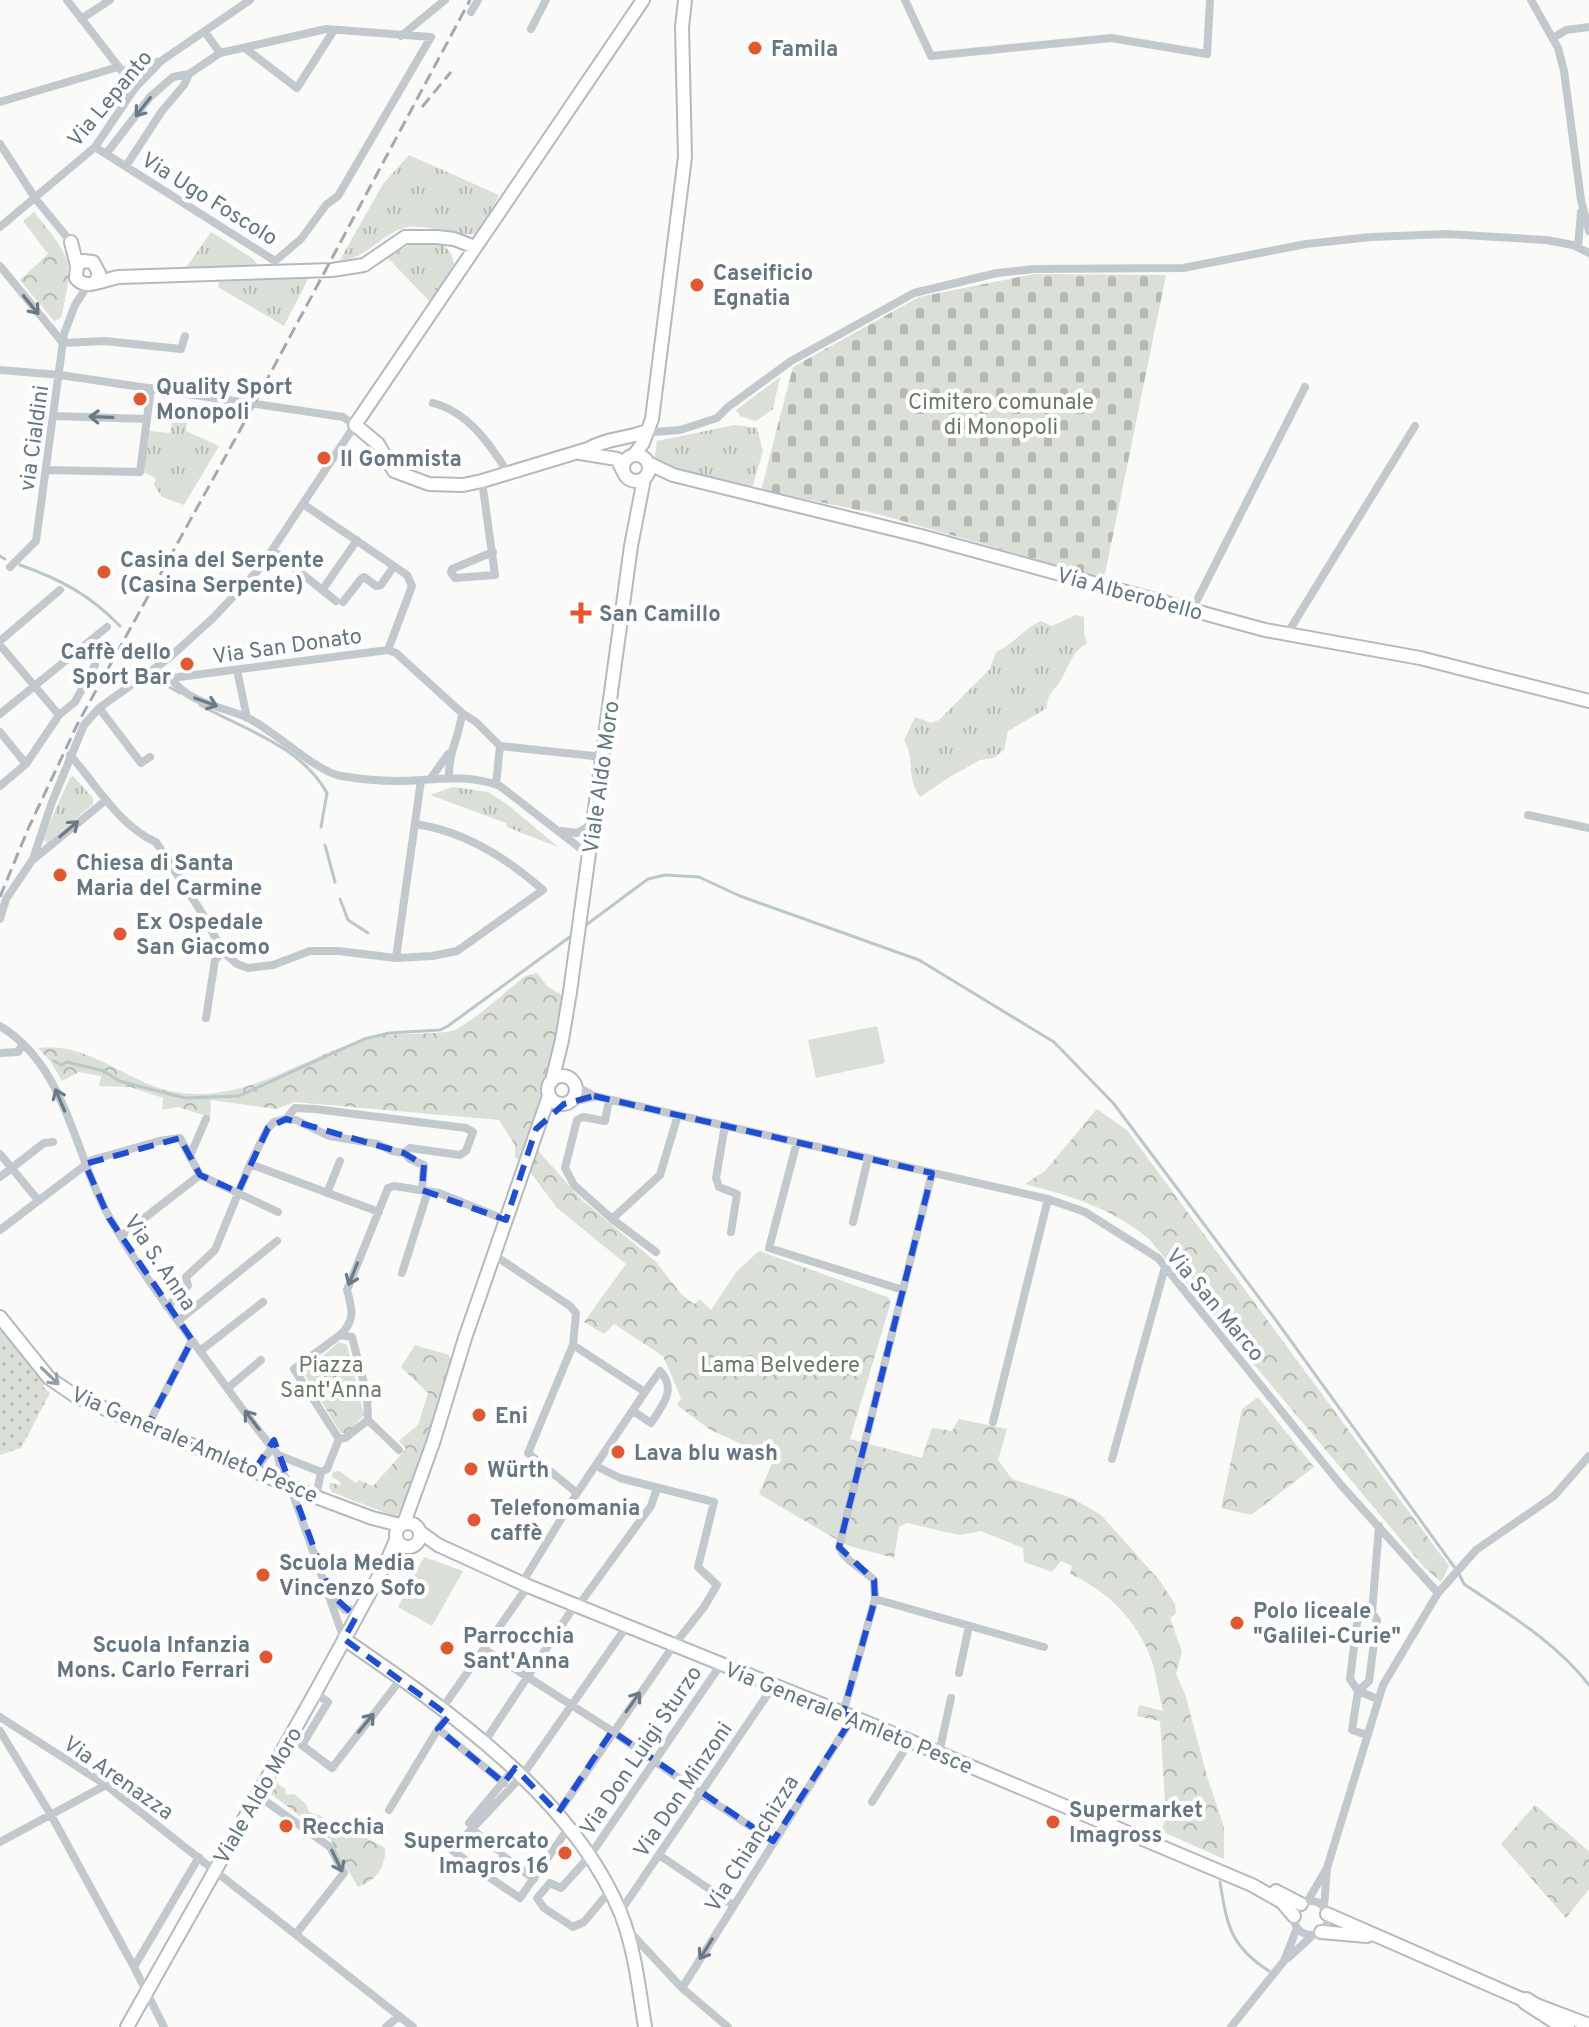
<svg xmlns="http://www.w3.org/2000/svg" width="1589" height="2027" viewBox="0 0 1589 2027" font-family="Overpass,sans-serif">
  <defs>
    <pattern id="grass-tufts" width="24" height="20" patternUnits="userSpaceOnUse" patternTransform="scale(2)"><rect width="24" height="20" fill="#dadfd7"/><path d="M3 7l-1-3M5 7V3M7 7l1-3M15 17l-1-3M17 17v-4M19 17l1-3" fill="none" stroke="#b4b9b4"/></pattern>
    <pattern id="cemetery-stones" width="16" height="16" patternUnits="userSpaceOnUse" patternTransform="scale(2)"><rect width="16" height="16" fill="#dadfd7"/><path d="M2 7V4a2 2 0 0 1 4 0v3zM10 15v-3a2 2 0 0 1 4 0v3z" fill="#b4b9b4"/></pattern>
    <pattern id="park-crowns" width="20" height="18" patternUnits="userSpaceOnUse" patternTransform="scale(2)"><rect width="20" height="18" fill="#dadfd7"/><path d="M2 6a3 3 0 1 1 6 0M12 15a3 3 0 1 1 6 0" fill="none" stroke="#b4b9b4"/></pattern>
    <pattern id="garden-dots" width="8" height="8" patternUnits="userSpaceOnUse" patternTransform="scale(2)"><rect width="8" height="8" fill="#dadfd7"/><path d="M2 2h.1M6 6h.1" fill="none" stroke="#b4b9b4" stroke-width="1.8" stroke-linecap="round"/></pattern>
  </defs>
  <rect width="100%" height="100%" fill="#fafaf8"/>
  <path fill="url(#grass-tufts)" d="M409 155 499 195C493 206 487 225 476 233 467 239 426 224 408 227 382 232 368 259 340 260L383 184Z
    M211 232 252 258 260 267 185 269Z
    M425 241C441 243 451 246 454 264L433 299 431 298 429 301 388 258 412 243Z
    M309 277 284 326 218 287 219 282Z
    M780 377 773 409 756 421 740 416 736 410Z
    M175 417 187 422 186 431 219 446 184 505 162 497 154 485 156 478 143 472 149 431 170 433 173 419Z
    M735 425 757 428 763 451 751 492 654 462 657 441Z
    M1076 615 1084 617V633L1087 643C1071 653 1070 664 1061 680 1053 693 1048 691 1047 708L1008 731 1004 750 994 758 980 760 951 776 920 797C905 775 916 762 904 740L915 717 931 723 939 720 990 669 996 652C1014 644 1023 629 1041 621L1052 626Z
    M73 776 93 798V804L47 843 44 839 46 831 70 778Z
    M453 787 488 792 508 805 558 847 507 827 506 823 430 795Z"/>
  <path fill="url(#cemetery-stones)" d="M1034 274 1166 275 1104 579 878 514 761 490 793 367 919 297Z"/>
  <path fill="url(#park-crowns)" d="M34 212C71 259 75 258 61 318L54 321 20 280 48 254 23 221Z
    M537 973 547 986 563 996 549 1068 527 1138 581 1199 656 1262 682 1295 694 1304 700 1299 711 1310 737 1271 759 1251 887 1297 890 1299V1305L850 1439 922 1458 932 1428 952 1431 959 1419 1007 1429 998 1460 1012 1479 1072 1498 1101 1515 1160 1581 1175 1604 1176 1613 1170 1618 1182 1652 1176 1674 1185 1694 1207 1776 1224 1827V1859L1161 1831 1166 1818 1160 1721 1137 1716 1139 1705 1163 1711C1158 1692 1156 1669 1148 1651 1133 1616 1104 1589 1070 1574L1072 1566 1061 1561 1052 1572 1024 1562 1023 1548 981 1531 959 1535 907 1523 899 1527 894 1558 846 1545 759 1494 772 1463 753 1459 739 1443 709 1429 677 1405 681 1398 663 1356 614 1324 604 1334 584 1322 626 1264 557 1208 522 1161 515 1158V1145L499 1120 295 1102 276 1109 211 1100 210 1117 178 1107 162 1110 163 1098 130 1087 99 1086 101 1076 79 1072 62 1081 51 1062 38 1048C91 1041 130 1087 181 1093 251 1102 308 1053 373 1037 394 1032 443 1036 457 1029 481 1015 504 993 525 976Z
    M1097 1109 1127 1130 1449 1566 1441 1582 1422 1565 1149 1239C1112 1208 1071 1196 1025 1184L1045 1171Z
    M339 1342 347 1345 364 1415 347 1433H341L303 1372Z
    M415 1345 449 1355 451 1360 414 1478 406 1501 396 1517 332 1492 329 1487 330 1483 341 1485 340 1482 332 1477 333 1472 339 1471 356 1483 359 1480 373 1486 406 1449 399 1441 418 1425 428 1393 401 1367Z
    M1258 1397 1314 1467 1251 1515 1221 1508 1242 1409Z
    M273 1777 280 1786 285 1788 286 1795 294 1794 306 1804 309 1812 319 1815 342 1830 366 1838 385 1848C386 1867 376 1881 358 1887L330 1839 266 1790Z
    M1535 1805 1589 1851V1889L1566 1918 1501 1844Z"/>
  <path fill="url(#garden-dots)" d="M0 1328 45 1382 43 1387 50 1393 21 1448 0 1455Z"/>
  <path fill="#dadfd7" d="M877 1026 885 1063 816 1078 808 1040Z
    M424 1557 463 1571 432 1626 398 1607Z"/>
  <g fill="none" stroke-linecap="round" stroke-linejoin="round">
    <path stroke="#bbc7cb" stroke-width="3" d="M0 556 5 559
      M20 565C60 579 90 595 120 626
      M155 679 180 693
      M200 705C245 730 301 746 327 793L321 827
      M325 845 335 882
      M340 899 348 920 368 933
      M586 925 648 879 665 875 699 877 740 896 919 960 1054 1042 1114 1104 1275 1319 1455 1568
      M54 1061 61 1065 67 1062 104 1071 119 1081 185 1098 239 1096 364 1039 389 1033 440 1030 448 1026 571 936
      M1459 1574 1464 1584C1508 1614 1556 1642 1589 1685
      M1220 1882C1227 1925 1230 1946 1269 1971"/>
    <g stroke="#b3babf" stroke-width="16">
      <path id="secondary" d="M643 0 355 425 378 444 394 471 429 484 463 485 482 481 588 449C607 438 627 439 647 431
        M71 242 77 266 76 278C86 291 104 279 119 277L332 270 364 265 405 237H437L454 239 475 247
        M77 266 83 261 93 262 99 273 96 281
        M580 453 617 459 623 471
        M623 468a13 13 0 1 1 26 0a13 13 0 1 1-26 0Z
        M634 455 643 443 652 419 685 157 682 27 685 0
        M648 463 673 475 921 536 1265 630 1420 658 1589 701
        M548 1090a14 14 0 1 1 28 0a14 14 0 1 1-28 0Z
        M552 1081 562 1040 570 992 631 546 644 479
        M0 1317 49 1378 77 1397 316 1497 372 1518 400 1525
        M396 1535a12 12 0 1 1 24 0a12 12 0 1 1-24 0Z
        M404 1523 433 1443 465 1338 549 1096
        M420 1532 438 1545 528 1586 853 1717 1252 1885 1282 1902 1294 1916
        M344 1639C446 1709 573 1796 621 1914 635 1950 639 1989 645 2027
        M1276 1891 1301 1904
        M1327 1914 1526 2001 1589 2025
        M1321 1932 1367 1936
        M127 2027 315 1693 386 1563 396 1540"/>
    </g>
    <g stroke="#b4b9bd" stroke-width="20">
      <path id="highway" d="M1526 2001 1566 2027"/>
    </g>
    <path stroke="#c3c8cc" stroke-width="8" d="M67 0 135 88
      M905 0 931 56 1111 38 1207 54 1210 0
      M1531 0 1558 48 1564 71 1581 200 1589 231
      M471 12 478 0
      M81 19 110 0
      M531 29 546 0
      M205 32 220 53
      M401 36 445 0
      M1553 38 1566 30 1589 27
      M246 49 297 88 334 30
      M122 71 161 61
      M0 102 118 67
      M0 144 35 198 71 242
      M95 147 275 261 301 239 326 205 338 196 431 37 326 29 220 53 189 74 173 77 150 97 106 154
      M126 166 162 111 184 85 189 74
      M0 227 95 147 135 88 161 61 250 0
      M1578 247 1581 212
      M0 266 63 343 105 341 181 349 185 336
      M0 370 60 375 343 417 355 425 261 567 213 618 169 658 99 708 84 725 52 802 33 859 6 899 0 919
      M433 403C468 412 490 444 508 473
      M54 416 147 419
      M654 432 680 430 717 418 728 407 791 361 914 293 997 273 1035 269 1183 268 1306 244 1371 237 1447 234 1546 240 1573 245 1589 253
      M46 470 140 472 151 388
      M482 481 495 575 455 578 451 572 452 569 493 552
      M303 504 407 575 412 586 388 650
      M272 550 336 601
      M10 567 36 541 64 334 75 305 88 285
      M323 589 357 540
      M343 602 361 579 364 577 376 586 381 585 394 566
      M1192 610 1305 387
      M1287 634 1415 426
      M0 641 60 590
      M0 645 59 715
      M237 670 247 718
      M153 671 171 678 388 650 396 653 462 713C459 739 449 749 449 776
      M171 678C188 703 220 706 246 717 275 730 314 771 341 776 365 780 396 782 421 780 450 778 473 776 500 786L589 855
      M99 708 141 763 150 757
      M462 713 476 722 500 746 496 784
      M0 714 107 627
      M0 732 26 764
      M500 746 603 757
      M70 755C96 784 120 827 156 842L202 913 223 952 237 964 248 968 273 965 310 951H338L396 958 432 956 457 951 543 890C507 858 464 831 415 824
      M431 778 448 754
      M0 786 26 764 59 715 75 702 95 665
      M1528 815 1589 828
      M561 831 577 833 593 824
      M34 859 106 800
      M396 958 421 780
      M206 1018 215 960 223 952
      M0 1026C68 1067 74 1157 111 1220 139 1270 174 1316 208 1362 231 1393 253 1425 278 1455L280 1468 290 1486 344 1639
      M0 1053 18 1052 22 1045
      M576 1086 594 1096 1048 1199 1085 1212 1158 1258 1341 1485 1438 1593 1383 1685 1327 1868 1307 1902
      M609 1100 605 1121 583 1117 577 1120 565 1168 574 1185 612 1219 660 1175 678 1115
      M568 1103 593 1097
      M286 1119 295 1108 315 1109 466 1128 473 1132 466 1151 460 1155 410 1148 404 1153
      M725 1125 716 1178 719 1187 737 1194 731 1232
      M797 1142 769 1248 903 1290
      M0 1154 38 1200
      M190 1156 206 1119
      M250 1164 379 1212
      M200 1175 278 1212
      M0 1177 44 1143 53 1142
      M327 1193 340 1161
      M612 1219 656 1252
      M853 1222 868 1158
      M0 1230 92 1160 159 1141 180 1138 200 1175 121 1236
      M494 1255 570 1306 576 1313 573 1345 528 1453 577 1493 522 1583
      M402 1273 428 1191
      M167 1307 188 1286 186 1277 215 1250 250 1164 268 1128 274 1122 286 1119 296 1120 329 1136 378 1144 392 1151 404 1153 410 1159 424 1165 422 1190
      M178 1321 277 1241
      M340 1335C356 1320 352 1309 347 1290L388 1188 394 1186 439 1193 506 1220
      M573 1345 645 1392 577 1493
      M200 1351 263 1302
      M228 1388 261 1360
      M633 1411 651 1423C663 1405 677 1389 660 1371L645 1392
      M368 1420 399 1450
      M993 1422 1048 1199
      M147 1427 192 1340
      M278 1455 321 1472
      M1112 1459 1165 1267
      M254 1471 272 1448
      M316 1497 321 1472 327 1469 339 1439 345 1438 368 1420 367 1395 352 1337 340 1335 294 1369 339 1439
      M1438 1593 1476 1550 1554 1496 1589 1456
      M334 1598 345 1610 361 1609
      M875 1599 1044 1647
      M578 1606 651 1506 657 1488
      M1372 1613 1377 1620 1369 1681 1358 1691 1378 1699
      M484 1649 612 1731 701 1794 773 1841
      M959 1673 969 1626
      M441 1710 528 1586
      M843 1713 875 1599 874 1580C862 1568 846 1562 839 1547L932 1173
      M448 1716 438 1729 504 1783
      M0 1717 106 1785 413 2027
      M0 1731 51 1815 134 1967 164 2027
      M1367 1735 1352 1730 1358 1691 1350 1679 1357 1623 1360 1615 1372 1613 1379 1526
      M291 1737 332 1768 401 1679
      M483 1744 575 1605
      M302 1745 328 1702 315 1693
      M939 1753 951 1698
      M257 1795 330 1847 344 1873 296 1934
      M872 1802 910 1741
      M389 1810 438 1729
      M558 1813 674 1645 704 1607 717 1585 698 1567 714 1502 620 1478 596 1466
      M469 1823 514 1769
      M472 1829 498 1850
      M0 1842 106 1785
      M659 1855 733 1905
      M503 1856 534 1879
      M483 1873 452 1850 522 1776 627 1626
      M487 1876 520 1898 569 1827
      M609 1892 584 1922 573 1927 544 1908 537 1898 550 1883 561 1888 589 1857 721 1664
      M1294 1918a17 17 0 1 1 34 0a17 17 0 1 1-34 0Z
      M1324 1908 1327 1869
      M620 1912 774 1685
      M628 1930 682 1988 728 2027
      M1288 1958 1313 1935
      M134 1967 199 1857
      M682 1988 853 1717
      M386 2027 399 2016
      M1231 2027 1284 1961 1297 1928"/>
    <use href="#secondary" stroke="#fff" stroke-width="12"/>
    <use href="#highway" stroke="#fff" stroke-width="16"/>
    <path stroke="#a2aab0" stroke-width="3" stroke-dasharray="12 6" stroke-linecap="butt" d="M422 107 451 72
      M0 897 28 829 78 723 239 432 470 0"/>
  </g>
  <defs><path id="oneway-shaft" d="M-6 0H5M1.5-3L5.5 0L1.5 3" fill="none" stroke-width="1.6" stroke-linecap="round" stroke-linejoin="round" transform="scale(2)"/></defs>
  <g stroke="#6a7a87">
    <use href="#oneway-shaft" transform="translate(143 107) rotate(128)"/>
    <use href="#oneway-shaft" transform="translate(31 305) rotate(51)"/>
    <use href="#oneway-shaft" transform="translate(101 417) rotate(-178)"/>
    <use href="#oneway-shaft" transform="translate(206 702) rotate(20)"/>
    <use href="#oneway-shaft" transform="translate(69 829) rotate(-40)"/>
    <use href="#oneway-shaft" transform="translate(60 1100) rotate(-113)"/>
    <use href="#oneway-shaft" transform="translate(353 1274) rotate(112)"/>
    <use href="#oneway-shaft" transform="translate(252 1420) rotate(-127)"/>
    <use href="#oneway-shaft" transform="translate(633 1702) rotate(-55)"/>
    <use href="#oneway-shaft" transform="translate(366 1723) rotate(-51)"/>
    <use href="#oneway-shaft" transform="translate(337 1861) rotate(64)"/>
    <use href="#oneway-shaft" transform="translate(706 1949) rotate(122)"/>
  </g>
  <use stroke="#939fa8" href="#oneway-shaft" transform="translate(50 1376) rotate(44)"/>
  <path fill="none" stroke="#1d4ed8" stroke-width="6" stroke-dasharray="16 10" stroke-linejoin="round" d="M594 1096 932 1173 839 1547 874 1580 875 1599 843 1713 853 1717 773 1841 612 1731 558 1813 515 1768 504 1783 438 1729 449 1716 344 1639 356 1617 331 1594 274 1440 254 1471 147 1427 192 1340 109 1218 85 1164 180 1138 200 1175 238 1192 268 1128 286 1119 404 1153 424 1165 422 1190 506 1220 536 1129 564 1104Z"/>
  <g fill="#e4572e" stroke="#fff" stroke-width="3">
    <circle cx="755" cy="48" r="8"/>
    <circle cx="697" cy="285" r="8"/>
    <circle cx="140" cy="399" r="8"/>
    <circle cx="324" cy="458" r="8"/>
    <circle cx="104" cy="572" r="8"/>
    <path d="M577 601h8v8h8v8h-8v8h-8v-8h-8v-8h8z"/>
    <circle cx="187" cy="664" r="8"/>
    <circle cx="60" cy="875" r="8"/>
    <circle cx="120" cy="934" r="8"/>
    <circle cx="479" cy="1415" r="8"/>
    <circle cx="618" cy="1452" r="8"/>
    <circle cx="471" cy="1469" r="8"/>
    <circle cx="474" cy="1520" r="8"/>
    <circle cx="263" cy="1575" r="8"/>
    <circle cx="1237" cy="1623" r="8"/>
    <circle cx="447" cy="1648" r="8"/>
    <circle cx="266" cy="1657" r="8"/>
    <circle cx="1053" cy="1822" r="8"/>
    <circle cx="286" cy="1826" r="8"/>
    <circle cx="565" cy="1853" r="8"/>
  </g>
  <g text-anchor="middle" stroke-width="8" stroke-linejoin="round" paint-order="stroke">
    <g font-size="22" font-weight="bold" fill="#657683" stroke="#fff" text-anchor="start">
      <text x="771" y="56">Famila</text>
      <text x="713" y="280">Caseificio<tspan x="713" dy="25">Egnatia</tspan></text>
      <text x="156" y="394">Quality Sport<tspan x="156" dy="25">Monopoli</tspan></text>
      <text x="340" y="466">Il Gommista</text>
      <text x="120" y="567">Casina del Serpente<tspan x="120" dy="25">(Casina Serpente)</tspan></text>
      <text x="599" y="621">San Camillo</text>
      <text x="171" y="659" text-anchor="end">Caffè dello<tspan x="171" dy="25">Sport Bar</tspan></text>
      <text x="76" y="870">Chiesa di Santa<tspan x="76" dy="25">Maria del Carmine</tspan></text>
      <text x="136" y="929">Ex Ospedale<tspan x="136" dy="25">San Giacomo</tspan></text>
      <text x="495" y="1423">Eni</text>
      <text x="634" y="1460">Lava blu wash</text>
      <text x="487" y="1477">Würth</text>
      <text x="490" y="1515">Telefonomania<tspan x="490" dy="25">caffè</tspan></text>
      <text x="279" y="1570">Scuola Media<tspan x="279" dy="25">Vincenzo Sofo</tspan></text>
      <text x="1253" y="1618">Polo liceale<tspan x="1253" dy="25">"Galilei-Curie"</tspan></text>
      <text x="463" y="1643">Parrocchia<tspan x="463" dy="25">Sant'Anna</tspan></text>
      <text x="250" y="1652" text-anchor="end">Scuola Infanzia<tspan x="250" dy="25">Mons. Carlo Ferrari</tspan></text>
      <text x="1069" y="1817">Supermarket<tspan x="1069" dy="25">Imagross</tspan></text>
      <text x="302" y="1834">Recchia</text>
      <text x="549" y="1848" text-anchor="end">Supermercato<tspan x="549" dy="25">Imagros 16</tspan></text>
    </g>
    <g font-size="22" fill="#657683" stroke="#fff">
      <text transform="translate(109 98) rotate(-50)" y="8">Via Lepanto</text>
      <text transform="translate(210 198) rotate(32)" y="8">Via Ugo Foscolo</text>
      <text transform="translate(33 438) rotate(-82)" y="8">via Cialdini</text>
      <text transform="translate(1130 593) rotate(15)" y="8">Via Alberobello</text>
      <text transform="translate(287 645) rotate(-8)" y="8">Via San Donato</text>
      <text transform="translate(600 777) rotate(-82)" y="8">Viale Aldo Moro</text>
      <text transform="translate(161 1262) rotate(56)" y="8">Via S. Anna</text>
      <text transform="translate(1216 1304) rotate(50)" y="8">Via San Marco</text>
      <text transform="translate(195 1444) rotate(23)" y="8">Via Generale Amleto Pesce</text>
      <text transform="translate(849 1717) rotate(22)" y="8">Via Generale Amleto Pesce</text>
      <text transform="translate(640 1750) rotate(-56)" y="8">Via Don Luigi Sturzo</text>
      <text transform="translate(119 1777) rotate(35)" y="8">Via Arenazza</text>
      <text transform="translate(682 1789) rotate(-56)" y="8">Via Don Minzoni</text>
      <text transform="translate(257 1795) rotate(-60)" y="8">Viale Aldo Moro</text>
      <text transform="translate(751 1843) rotate(-58)" y="8">Via Chianchizza</text>
    </g>
    <g font-size="22" fill="#687a64" stroke="#fff">
      <text x="1001" y="409">Cimitero comunale<tspan x="1001" dy="25">di Monopoli</tspan></text>
      <text x="331" y="1372">Piazza<tspan x="331" dy="25">Sant'Anna</tspan></text>
      <text x="780" y="1372">Lama Belvedere</text>
    </g>
  </g>
</svg>
